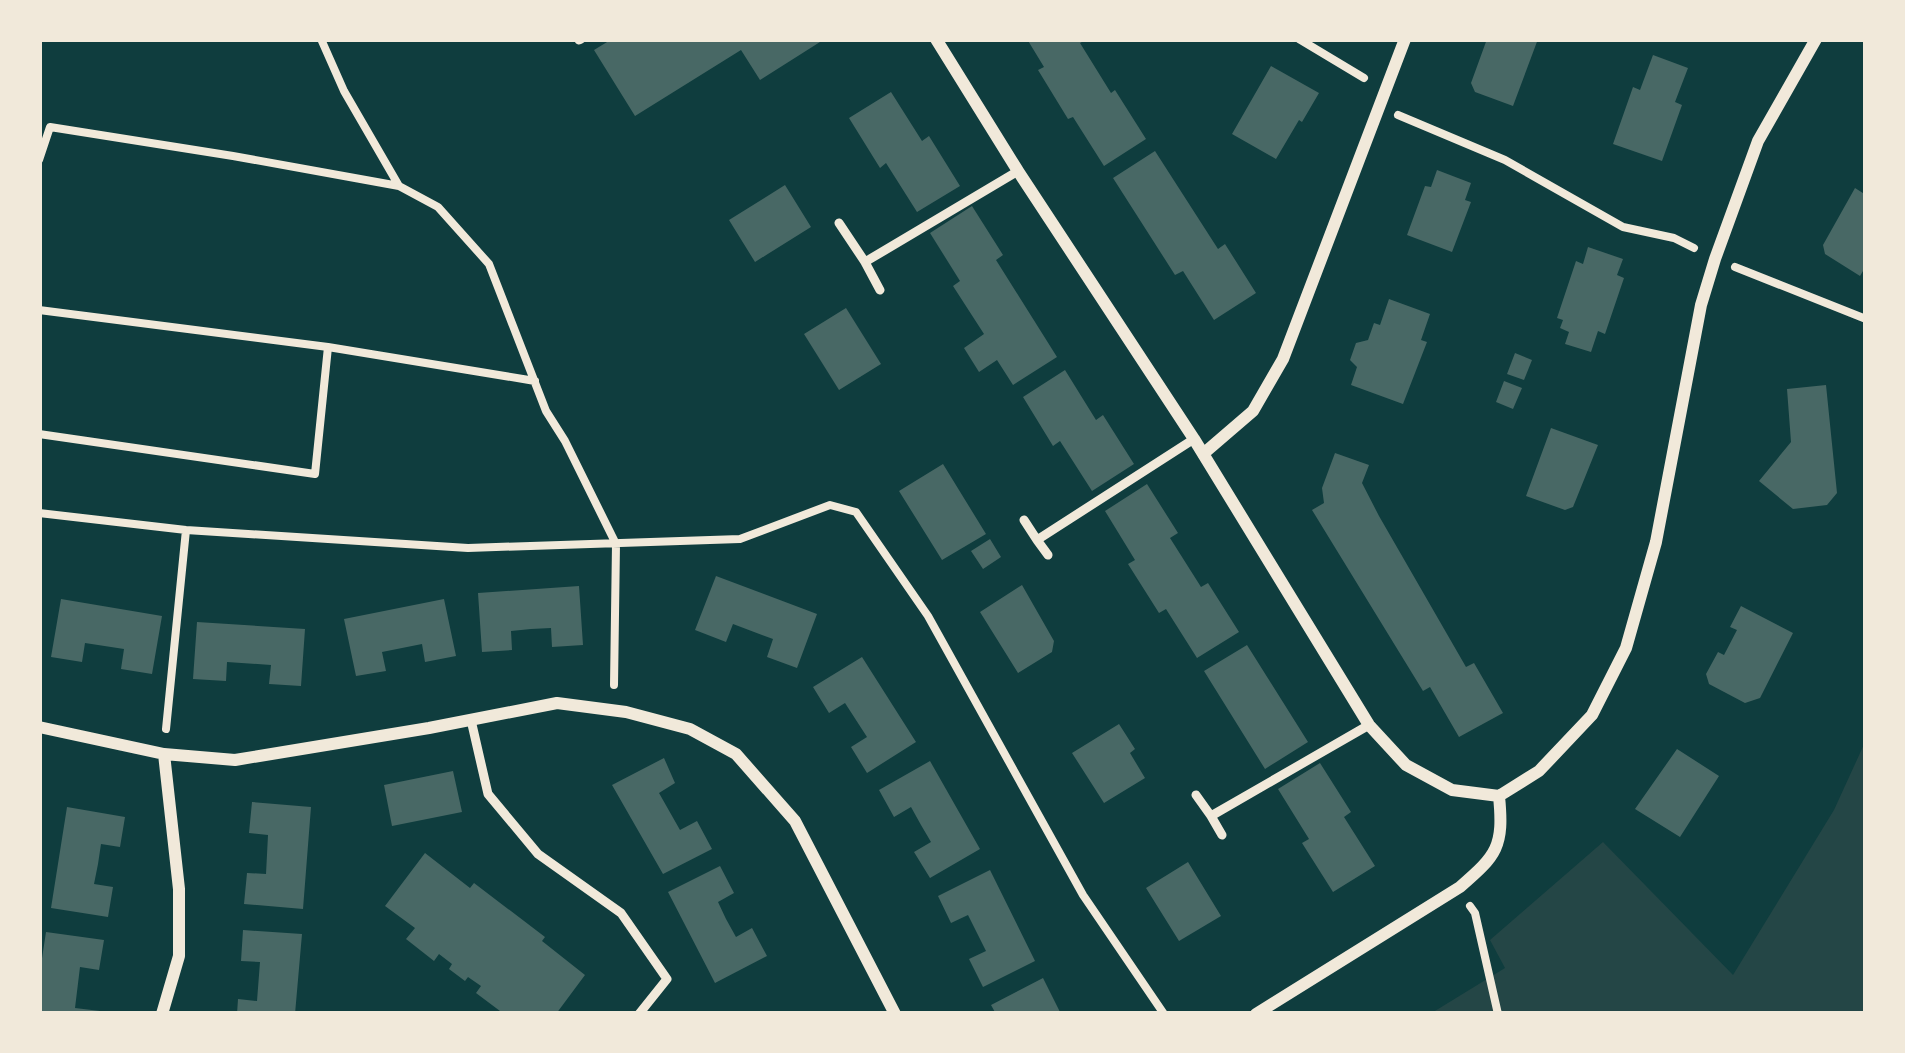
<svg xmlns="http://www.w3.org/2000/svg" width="1905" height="1053" viewBox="0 0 1905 1053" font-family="Jost,sans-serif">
  <rect width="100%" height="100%" fill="#0f3d3e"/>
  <path fill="#244646" d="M1866 740V1014H1430L1505 968 1490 940 1603 842 1733 975 1834 810Z"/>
  <path fill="#486865" d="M612 39H818L820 42 760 80 741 50 635 116 594 50Z
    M1027 39H1087L1080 43 1111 93 1115 90 1146 139 1104 166 1073 117 1068 119 1038 70 1044 67Z
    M1487 39H1538L1513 106 1475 92 1471 83Z
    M1653 55 1688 68 1675 102 1682 105 1662 161 1613 144 1633 87 1640 90Z
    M1271 66 1319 93 1302 122 1299 120 1276 159 1232 134Z
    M891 92 922 141 929 136 960 186 917 212 886 163 880 168 849 118Z
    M1155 151 1218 249 1225 244 1256 293 1214 320 1183 271 1175 275 1113 178Z
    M1437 170 1471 183 1465 200 1471 202 1452 252 1407 235 1425 186 1431 187Z
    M785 185 811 227 755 262 729 220Z
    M1855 188 1866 195V266L1860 276 1825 254 1823 245Z
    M972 206 1003 255 996 260 1057 357 1013 385 997 360 979 372 964 348 984 334 953 286 960 281 930 233Z
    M1588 247 1623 259 1617 275 1624 278 1605 334 1598 331 1591 352 1565 344 1569 332 1560 328 1563 320 1557 318 1576 261 1583 264Z
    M1389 299 1430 314 1421 340 1427 342 1403 404 1351 385 1357 367 1350 360 1356 343 1368 340 1374 323 1380 325Z
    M846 308 881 364 839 390 804 334Z
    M1515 353 1532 360 1524 380 1507 374Z
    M1065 370 1096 420 1103 415 1134 464 1092 491 1060 441 1053 446 1023 397Z
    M1504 381 1522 388 1513 409 1496 402Z
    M1826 385 1837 493 1827 505 1793 509 1759 481 1791 442 1787 389Z
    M1551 428 1598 445 1573 507 1565 510 1526 496Z
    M1335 453 1369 465 1362 483 1379 516 1466 667 1474 663 1503 713 1459 737 1430 687 1423 691 1312 510 1324 503 1322 488Z
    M943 464 986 534 942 560 899 491Z
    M1147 484 1178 533 1170 538 1201 587 1208 583 1239 632 1197 658 1166 609 1159 613 1128 564 1135 560 1105 511Z
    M990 539 1001 557 983 569 971 551Z
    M716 576 817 614 797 668 767 657 773 639 733 624 726 642 695 630Z
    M1022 585 1054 641 1052 652 1018 673 980 612Z
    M579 586 583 645 552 647 551 628 531 629 511 631 512 650 482 652 478 593Z
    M61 599 162 616 152 674 121 669 124 649 85 643 82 662 51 657Z
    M444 599 456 656 425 662 422 644 382 652 386 671 356 676 344 619Z
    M1741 606 1793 633 1760 698 1745 703 1709 684 1706 674 1718 652 1724 655 1737 630 1730 627Z
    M197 622 305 629 301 686 269 684 271 665 227 662 226 681 193 679Z
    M1247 645 1308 742 1265 769 1204 671Z
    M862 657 916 742 867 773 851 747 867 737 845 703 829 713 813 687Z
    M1119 724 1135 749 1130 753 1145 778 1104 803 1072 753Z
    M1677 749 1719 776 1680 837 1635 809Z
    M664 758 675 783 659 793 680 830 697 821 712 849 663 874 612 785Z
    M930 761 980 849 930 878 914 852 931 842 921 825 911 807 894 817 879 790Z
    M1320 763 1351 812 1344 817 1375 866 1333 892 1302 843 1309 839 1278 789Z
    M453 771 462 812 392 826 384 785Z
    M252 802 311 807 303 909 244 904 247 873 266 874 268 835 249 833Z
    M67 807 125 817 120 847 101 844 98 864 94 884 113 887 108 917 51 908Z
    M425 853 470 888 474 883 545 937 542 941 585 975 556 1014H514L509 1011 504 1014 476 993 481 986 468 977 465 981 449 969 452 964 439 954 434 961 406 939 415 928 385 906Z
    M1188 862 1221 916 1179 941 1146 888Z
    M720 866 734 893 718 902 726 919 736 937 752 928 767 956 715 983 668 892Z
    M990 870 1035 961 983 987 969 959 986 951 968 915 951 923 938 896Z
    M243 930 302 934 295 1014H237L238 999 257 1001 260 962 241 961Z
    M46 932 104 940 99 970 80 967 75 1008 100 1011V1014H39V978Z
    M1043 978 1061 1014H996L991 1005Z"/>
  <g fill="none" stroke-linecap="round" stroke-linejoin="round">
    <path stroke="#f1e9da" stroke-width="8" d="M321 39 344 91 399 186
      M1299 39 1364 78
      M1398 115 1505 160 1623 227 1674 238 1694 248
      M39 160 50 127 233 156 399 186 438 207 489 264 546 411 565 441 616 544 614 685
      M1735 267 1866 319
      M39 310 328 347
      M39 434 315 474 328 347 535 381
      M39 513 186 530 468 548 740 539 830 505 856 512 928 616 1083 895 1164 1014
      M166 729 186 530
      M1470 906 1475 913 1498 1014"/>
    <path stroke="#f1e9da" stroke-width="9" d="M579 40 581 39
      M839 223 865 262 1018 171
      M865 262 880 290
      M1024 520 1037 540 1194 439
      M1037 540 1048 555
      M471 720 488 794 538 854 621 913 667 979 639 1014
      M1196 795 1211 816 1369 725
      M1211 816 1222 835"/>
    <path stroke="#f1e9da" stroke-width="12" d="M936 39 1018 171 1194 439 1369 725 1406 765 1452 790 1499 796
      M1203 454 1253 411 1283 359 1405 39
      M39 727 164 754 235 760 429 728 557 703 626 712 690 729 736 754 795 821 895 1014
      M1499 796 1539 771 1592 715 1626 648 1656 542 1701 305 1715 259 1758 141 1816 39
      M162 1014 179 956V889L164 754
      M1256 1014 1460 887C1497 855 1504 847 1499 796"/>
  </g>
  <rect width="1905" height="1053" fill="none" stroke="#f1e9da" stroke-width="84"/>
</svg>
